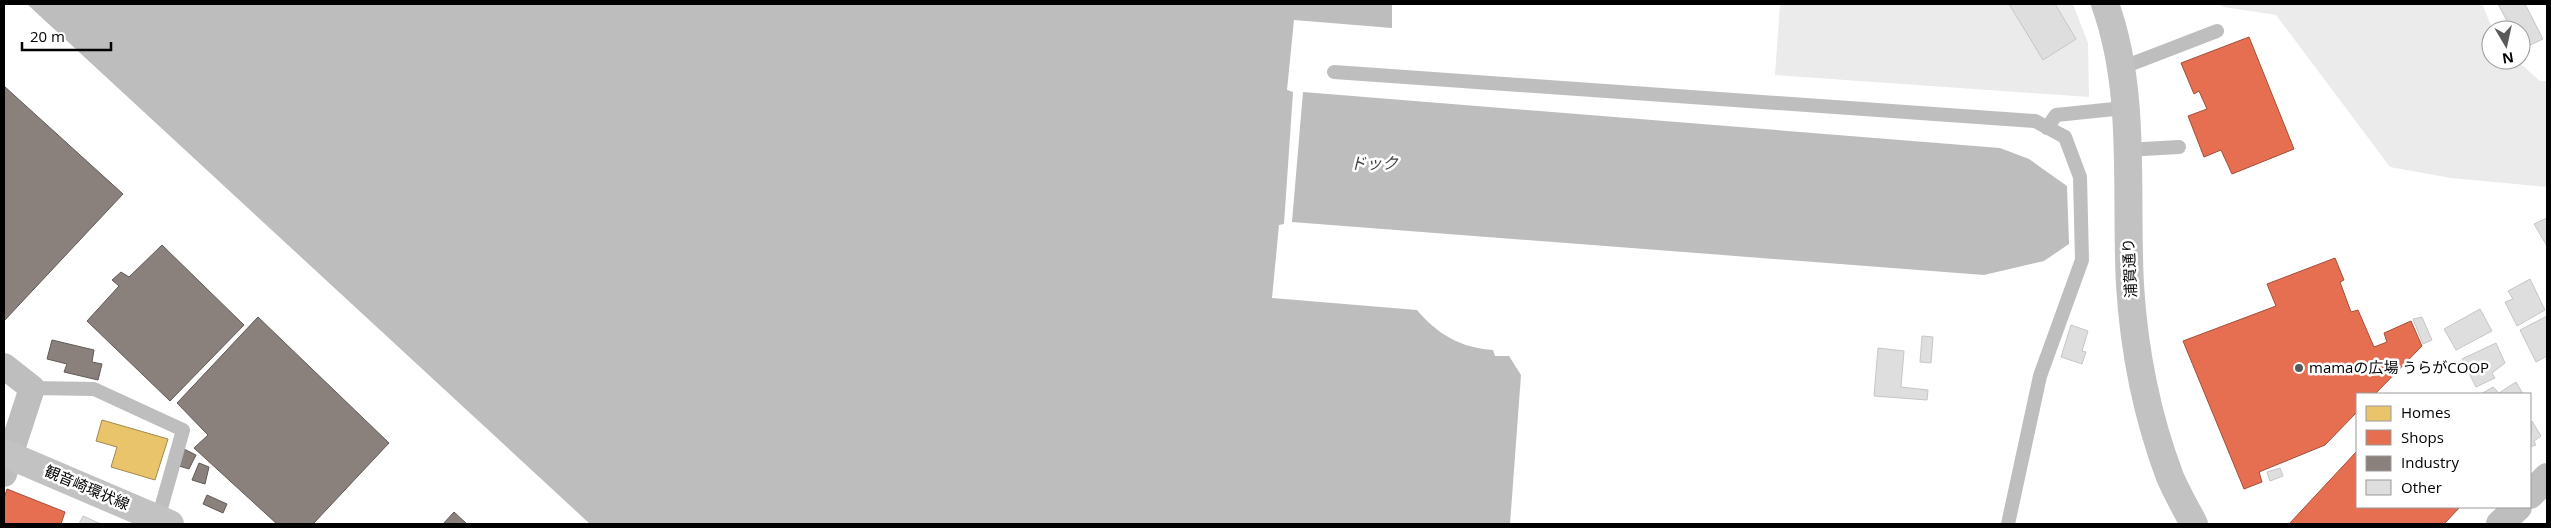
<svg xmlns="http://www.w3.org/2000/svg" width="2551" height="528" viewBox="0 0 2551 528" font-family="'Open Sans','Noto Sans JP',sans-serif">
  <rect width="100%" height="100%" fill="#fff"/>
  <path fill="#ebebeb" d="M1780 4H2073L2088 43 2089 97 1775 75Z
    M2218 4H2482L2493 30H2491V60H2516L2540 81H2547V187L2451 178 2390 167 2276 15 2224 7Z"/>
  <path fill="#bdbdbd" d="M27 4H1392V28L1294 20 1287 90 1293 92 1284 224 1279 225 1272 298 1417 310C1437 334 1461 348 1493 350L1495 356H1509L1521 375 1510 524H590Z
    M1303 92 2000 148 2029 159 2067 186 2069 244 2044 261 1984 275 1292 222Z"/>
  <path fill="#e9c46a" stroke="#a3894a" d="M102 420 168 439 155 480 111 467 117 447 96 441Z"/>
  <path fill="#e76f51" stroke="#a24e39" d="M2249 37 2294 149 2232 174 2221 150 2204 157 2188 116 2207 109 2199 91 2194 94 2181 63Z
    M2335 258 2344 280 2340 282 2351 312 2358 310 2374 347 2387 342 2384 333 2411 321 2422 346 2375 394H2357V412L2325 445 2259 472 2262 482 2244 489 2183 341 2276 306 2267 284Z
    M2357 451V507H2460L2444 524H2289Z
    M7 489 65 512 61 524H4V498Z"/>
  <path fill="#8a817c" stroke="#615a57" d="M4 86 123 194 4 321Z
    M162 245 244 325 170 401 87 321 119 286 112 280 121 272 129 277Z
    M258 317 389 443 313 524H277L194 448 208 435 177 403Z
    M52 340 94 350 92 362 102 364 98 380 64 372 67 364 47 359Z
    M184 449 196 455 189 469 179 466Z
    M199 463 209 467 205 484 192 480Z
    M207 495 227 504 223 513 203 504Z
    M454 512 467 524H443Z"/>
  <path fill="#dedede" stroke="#c6c6c6" d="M2009 4H2055L2076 39 2043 60Z
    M2498 4H2525L2543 39 2522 49 2521 30H2512Z
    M2547 218V246L2534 224Z
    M2530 279 2545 310 2517 326 2505 302 2513 299 2508 291Z
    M2480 309 2492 331 2456 350 2444 329Z
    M2547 316V356L2536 362 2520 330Z
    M2422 317 2432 340 2423 344 2413 319Z
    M2071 325 2088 331 2082 351 2086 352 2082 364 2061 357Z
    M1922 336 1933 337 1931 363 1920 362Z
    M2496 343 2505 363 2492 373 2495 378 2476 387 2462 359Z
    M1878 348 1904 351 1901 387 1928 390 1927 400 1874 396Z
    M2516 382 2523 394H2481L2493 387 2499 393Z
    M2532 421 2541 436 2534 441 2536 445 2530 447Z
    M2280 468 2283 476 2270 481 2267 472Z
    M83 516 101 524H79Z"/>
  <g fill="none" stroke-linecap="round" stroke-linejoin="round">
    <path stroke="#bebebe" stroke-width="14" d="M2121 68 2217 31
      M1334 72 2035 121 2065 137 2080 177 2082 260 2040 376 2008 524
      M2047 128 2056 115 2124 108
      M2126 150 2179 147
      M32 388 94 389 183 430 158 519"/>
    <path stroke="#bebebe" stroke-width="26" d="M4 366 32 388 4 474"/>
    <path stroke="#bebebe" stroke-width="28" d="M2530 495 2547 477
      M2500 524 2518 507"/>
    <path stroke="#c2c2c2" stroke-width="28" d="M2105 4C2137 92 2125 193 2130 285 2134 350 2147 416 2170 477 2177 493 2186 509 2194 524
      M4 453 170 524"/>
  </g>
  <circle fill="#595959" stroke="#fff" stroke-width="2" cx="2299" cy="368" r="5"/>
  <g text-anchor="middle" stroke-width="5" stroke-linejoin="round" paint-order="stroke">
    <g font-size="15" fill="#000" stroke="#fff">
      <text transform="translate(2130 268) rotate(-93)" y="5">浦賀通り</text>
      <text transform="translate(87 488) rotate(23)" y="5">観音崎環状線</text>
    </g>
    <g font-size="15" fill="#000" stroke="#fff" text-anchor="start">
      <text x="2309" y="373">mamaの広場 うらがCOOP</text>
    </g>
    <g font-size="16" font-style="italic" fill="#424242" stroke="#fff">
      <text x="1374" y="169">ドック</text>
    </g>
  </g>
  <rect width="2551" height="528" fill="none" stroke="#000000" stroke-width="10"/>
  <rect x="2356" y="393" width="175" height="115" fill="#ffffff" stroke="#999999"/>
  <rect x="2366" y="406" width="25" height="15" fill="#e9c46a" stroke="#999999"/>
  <text x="2401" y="418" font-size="15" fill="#000000">Homes</text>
  <rect x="2366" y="430" width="25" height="15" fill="#e76f51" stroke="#999999"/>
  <text x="2401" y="443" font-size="15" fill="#000000">Shops</text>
  <rect x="2366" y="456" width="25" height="15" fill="#8a817c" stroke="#999999"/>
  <text x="2401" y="468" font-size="15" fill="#000000">Industry</text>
  <rect x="2366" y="480" width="25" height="15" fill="#dedede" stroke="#999999"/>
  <text x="2401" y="493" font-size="15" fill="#000000">Other</text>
  <g transform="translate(2506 45) rotate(171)"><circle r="24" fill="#ffffff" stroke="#999999"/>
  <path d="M0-4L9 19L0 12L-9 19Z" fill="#595959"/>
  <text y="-8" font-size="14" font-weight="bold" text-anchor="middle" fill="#000000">N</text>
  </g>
  <path d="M22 42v8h89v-8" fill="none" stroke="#000000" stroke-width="2.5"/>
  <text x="30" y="42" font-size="15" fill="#000000" stroke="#ffffff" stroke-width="4" paint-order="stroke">20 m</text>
</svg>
